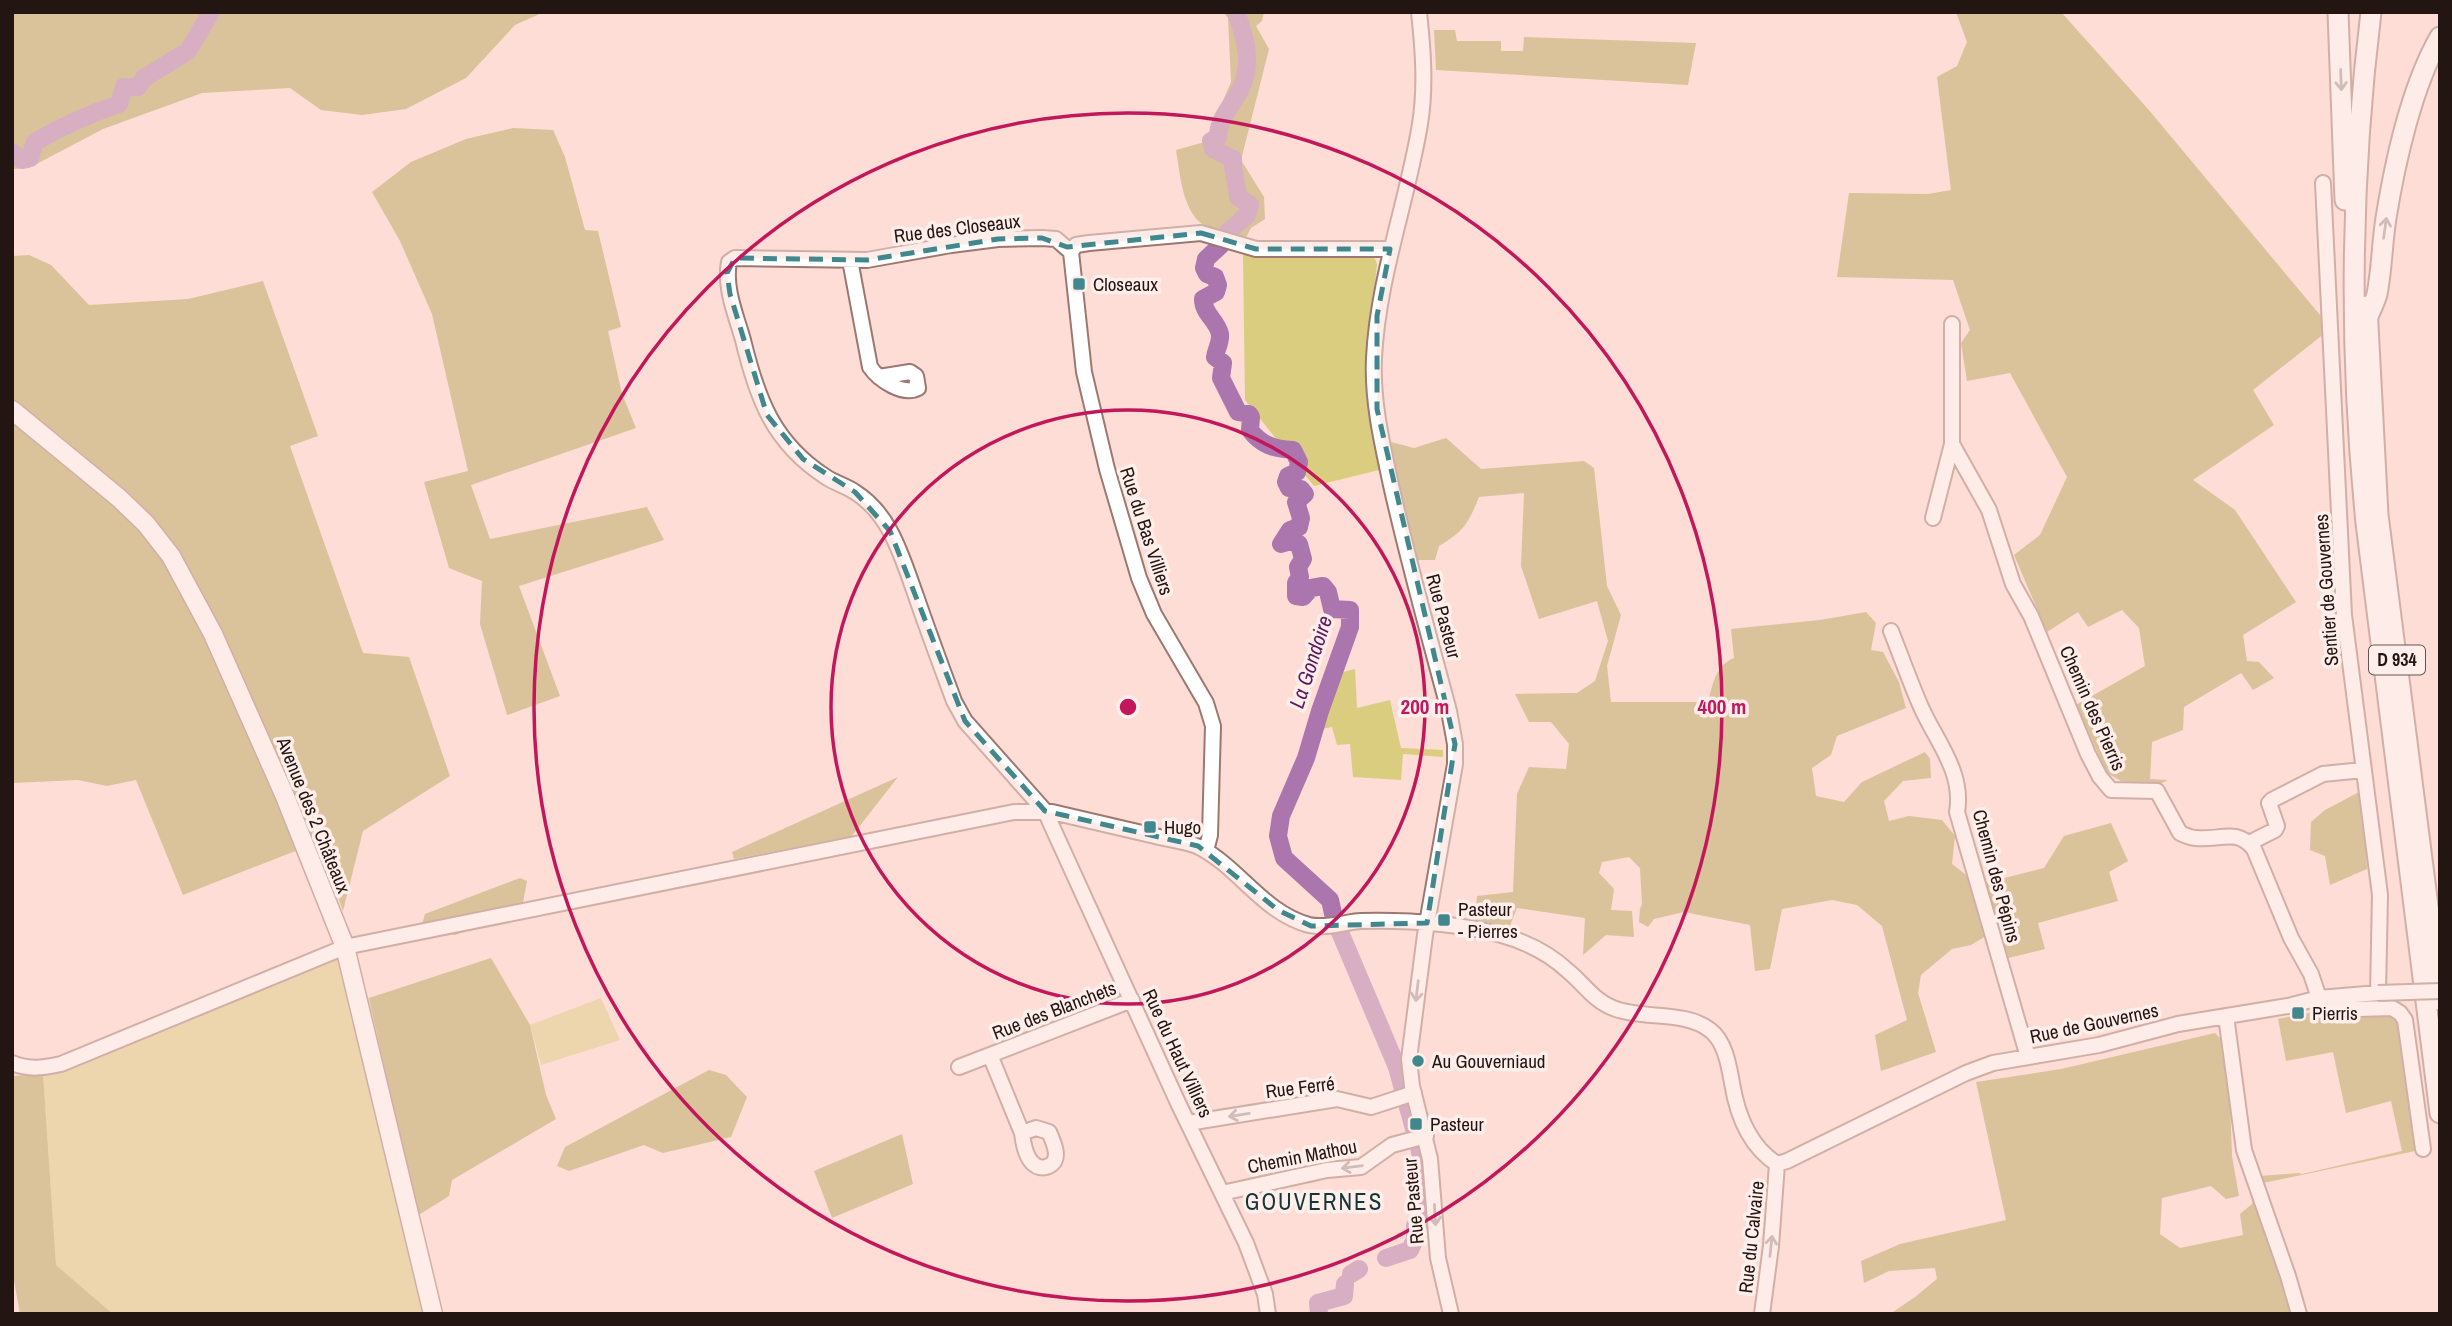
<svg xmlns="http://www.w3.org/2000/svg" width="2452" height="1326" viewBox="0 0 2452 1326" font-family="'Archivo Narrow',sans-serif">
  <rect width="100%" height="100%" fill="#fdddd5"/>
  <path fill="#dacd7f" d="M1243 255 1370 256 1375 259 1377 264 1367 363 1379 470 1314 486 1245 400Z
    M1355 669 1357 708 1390 700 1401 748 1443 750V757L1403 754 1401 780 1353 777 1350 744 1337 745 1332 727 1316 730 1336 674Z
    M338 959 369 998 440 1314H113L56 1265 43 1074Z
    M601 998 620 1040 541 1065 530 1025Z"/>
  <path fill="#afa353" d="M12 12H544L515 25 466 78 406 109 362 115 321 110 290 88 202 93 103 129 29 168 12 169Z
    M1223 12H1264L1262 21 1256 26 1269 49 1241 160 1264 197 1265 219 1251 228 1243 243C1229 237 1214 233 1202 224 1182 209 1180 173 1176 150L1205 142 1231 82 1228 18Z
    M1956 12H2061L2148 109 2325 321V333L2253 390 2274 425 2193 480 2235 510 2296 602 2243 635 2247 661 2259 662 2274 678 2253 690 2241 673 2184 707 2183 730 2152 742 2150 779 2168 780 2158 785 2121 781 2107 773 2076 705 2145 666 2139 628 2122 610 2088 627 2078 612 2047 632 2014 555 2040 535 2067 477 2010 373 1967 381 1961 343 1970 330 1953 280 1837 277 1849 193 1928 194 1951 190 1937 77 1957 66 1967 42Z
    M1434 30H1455L1457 41H1501V51H1523L1524 37 1696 43 1688 85 1436 70Z
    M513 128 553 130 565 157 585 230 598 231 621 327 608 331 622 394 636 428 471 485 490 539 647 507 664 540 519 586 560 696 507 715 480 624 482 581 449 568 424 482 468 471 432 314 400 241 372 192 411 162 466 139Z
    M29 255 51 265 89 305 188 299 263 281 318 436 290 446 363 653 409 657 450 776 363 831 343 911 318 842 183 895 136 780 107 786 78 780 12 783V256Z
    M1446 438 1481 469 1584 461 1594 468 1607 586 1621 615 1607 666 1611 702H1708C1713 684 1715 666 1734 658L1731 629 1820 620 1866 612 1876 623 1871 650 1883 652 1899 682 1906 708 1837 736 1831 755 1812 768 1816 796 1844 802 1862 782 1925 752 1930 759 1931 778 1903 781 1884 801 1889 821 1909 816 1942 820 1955 836 1952 864 1970 878 1985 883 2044 868 2064 836 2111 823 2128 861 2109 872 2118 901 2038 923 2045 949 2000 960 1986 936 1971 945 1952 949 1921 975 1918 993 1936 1052 1881 1071 1875 1035 1907 1020 1882 926 1857 905 1832 900 1782 909 1770 969 1755 971 1750 925 1684 912 1654 919 1648 927 1639 922 1640 909 1642 904 1640 868 1629 857 1602 862 1599 873 1614 889 1611 910 1632 911 1634 937 1606 935 1583 955 1585 918 1517 908 1505 938 1474 930 1477 896 1513 892 1517 794 1529 767 1566 769 1569 744 1551 722H1529L1515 694 1577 693 1595 681 1608 641 1597 601 1539 619 1521 566 1524 493 1479 497C1468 524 1464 531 1439 546L1435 560H1416L1399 490 1391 442 1414 448Z
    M898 777 851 837 734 859 732 852Z
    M2361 791 2367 869 2330 885 2325 856 2310 850 2311 822 2325 810Z
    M520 878 527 881 522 908 503 918 455 935 422 925 425 914Z
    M491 958 530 1025 546 1095 556 1119 452 1180 449 1196 417 1216 369 998Z
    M2384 1009 2402 1022 2420 1150 2263 1183 2262 1217 2295 1314H1890L1915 1297 1937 1279 1935 1268 1889 1271 1864 1283 1861 1261 1900 1244 2006 1220 1976 1082 2061 1069 2215 1033 2228 1046 2232 1156 2239 1196 2226 1199 2211 1186 2162 1198 2160 1234 2180 1248 2243 1235 2240 1214 2252 1204 2260 1176 2299 1173 2302 1174 2402 1151 2391 1101 2346 1113 2333 1052 2286 1061 2278 1019 2323 1010Z
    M709 1070 726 1075 747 1097 731 1137 663 1153 644 1145 569 1171 557 1166 565 1147Z
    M43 1074 56 1265 113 1314H20L12 1269V1076Z
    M902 1134 913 1184 832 1218 814 1171Z"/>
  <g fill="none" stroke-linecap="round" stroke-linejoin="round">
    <path stroke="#ab75ad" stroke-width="18" d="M1236 12C1245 36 1253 63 1241 88 1233 106 1218 117 1218 137L1211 141 1213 149 1233 159C1232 172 1237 183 1238 197L1250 205 1247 215 1228 232 1220 246 1206 259 1204 268 1207 274 1215 277 1218 285 1216 292 1203 299C1203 314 1217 320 1220 334 1221 343 1216 349 1215 357L1223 363 1221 378 1238 412 1249 414 1251 417 1250 430C1261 445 1274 449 1293 450L1299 462 1297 472 1288 476 1286 482 1289 488 1301 489 1305 494 1296 502 1301 518 1299 527 1290 530 1281 544 1294 540 1299 544 1303 559 1298 567 1300 577 1296 583V596L1303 597 1311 588 1323 586 1328 592 1332 609 1350 610V627L1320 711 1306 758 1281 816 1278 836 1284 858 1330 900 1334 918 1397 1067 1419 1147 1427 1186V1209
      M12 152 22 160 30 158 35 142C62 126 89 114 119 104L124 87H138L144 78 188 51 211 12
      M1386 1258 1410 1250 1415 1239V1226L1427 1217
      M1351 1274 1359 1269
      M1319 1314 1318 1303 1344 1296 1345 1284"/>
    <g stroke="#9c7870" stroke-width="18">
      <path id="minor" d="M1419 12C1423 49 1426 87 1420 124 1407 203 1378 278 1374 358 1372 401 1382 443 1391 485 1408 561 1429 636 1449 711L1455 744V764L1425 935 1409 1059 1412 1086 1430 1159 1438 1258 1451 1314
        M1071 252 1056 239 1042 238 998 239 951 245 867 260 735 258 729 262C724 288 736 315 743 340 757 398 773 443 826 477 835 483 846 486 855 492 869 501 882 516 890 531 901 551 908 574 916 596 928 631 941 666 954 701L965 721 1045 811 1179 1105 1246 1243 1265 1294 1268 1314
        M1071 252 1084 372 1107 469 1139 578 1154 614 1206 703 1213 726 1210 835 1206 851
        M1071 252 1076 245 1089 243 1201 233 1256 249H1390
        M850 260 870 367C879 380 903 396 918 388L916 376 910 372 879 377
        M1952 324V444L1989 510 2013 584 2031 616 2088 754 2100 777 2111 790 2157 791 2180 833C2185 835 2191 838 2196 838 2220 841 2236 827 2254 849L2291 938 2311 974 2323 1010 2392 1008 2400 1013 2405 1020 2423 1149
        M1933 518 1952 444
        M1891 631C1901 656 1910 682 1921 707 1936 741 1964 772 1957 812L2028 1057
        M2249 843 2275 830 2277 826 2269 803 2272 800 2323 774 2363 770
        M2226 1016 2244 1150 2288 1276 2299 1314
        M990 1055 1022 1133 1036 1128 1049 1132C1054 1143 1063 1162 1046 1167 1042 1168 1037 1167 1035 1165 1026 1159 1023 1142 1022 1133
        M12 1063C29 1070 43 1068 61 1064L345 947 1014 812H1052C1086 820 1121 828 1155 836 1170 840 1188 841 1201 848 1240 869 1264 913 1309 925 1326 929 1344 922 1361 921 1407 920 1454 923 1498 934 1524 941 1549 953 1568 971 1583 983 1594 1001 1613 1008 1643 1020 1684 1010 1710 1030 1725 1041 1729 1066 1732 1083 1737 1114 1749 1146 1777 1164
        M959 1067 1132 1000
        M1188 1123 1337 1099 1371 1107 1414 1093
        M1777 1164 1787 1161 1966 1073 1993 1063 2099 1045 2178 1024 2288 1006 2319 998 2378 993 2380 895 2344 615 2323 183
        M1222 1193 1327 1170 1361 1167 1392 1145 1426 1136
        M1762 1314 1771 1246 1777 1164"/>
    </g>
    <g stroke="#9c7870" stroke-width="21">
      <path id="major" d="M12 410 119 498 146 524 171 556 213 634 284 794 345 947 433 1314"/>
    </g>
    <g stroke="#9c7870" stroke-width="23">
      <path id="highway" d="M2338 12 2345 200
        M2371 12C2350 182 2349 353 2366 523L2440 1113
        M2367 306 2378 515 2440 1000
        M2367 319C2370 311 2375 302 2377 294 2382 269 2382 243 2386 218 2395 162 2412 86 2440 37"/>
    </g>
    <use href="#minor" stroke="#fff" stroke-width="14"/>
    <use href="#major" stroke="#fff" stroke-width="18"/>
    <use href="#highway" stroke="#fff" stroke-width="19"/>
    <g stroke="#9c7870" stroke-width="18" stroke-linecap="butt">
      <path id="minor-bridge" d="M2378 993 2440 991"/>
    </g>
    <use href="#minor-bridge" stroke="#fff" stroke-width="14"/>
  </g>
  <defs><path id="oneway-shaft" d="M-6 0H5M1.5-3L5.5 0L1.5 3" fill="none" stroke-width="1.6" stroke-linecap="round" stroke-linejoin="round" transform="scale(1.75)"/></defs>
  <g stroke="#9c9694">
    <use href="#oneway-shaft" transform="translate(2341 80) rotate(88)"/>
    <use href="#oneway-shaft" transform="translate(2385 228) rotate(-82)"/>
    <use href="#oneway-shaft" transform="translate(1417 991) rotate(97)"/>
    <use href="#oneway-shaft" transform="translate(1239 1115) rotate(171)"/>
    <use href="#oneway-shaft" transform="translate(1352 1167) rotate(172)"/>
    <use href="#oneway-shaft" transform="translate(1435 1215) rotate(87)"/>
    <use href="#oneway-shaft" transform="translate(1771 1246) rotate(-84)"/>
  </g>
  <path d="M0 0H2452V1326H0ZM1201 233 1256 249H1390L1377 316V409L1455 744 1427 923 1311 926 1278 910 1198 846 1045 811 965 721 890 531 855 492 803 459 767 415 730 294 727 273 735 258 867 260 998 239 1042 238 1067 247Z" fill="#fdddd5" fill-opacity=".55" fill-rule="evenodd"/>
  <path fill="none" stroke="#40888d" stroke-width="5" stroke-dasharray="14 9" stroke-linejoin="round" d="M1201 233 1256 249H1390L1377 316V409L1455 744 1427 923 1311 926 1278 910 1198 846 1045 811 965 721 890 531 855 492 803 459 767 415 730 294 727 273 735 258 867 260 998 239 1042 238 1067 247Z"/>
  <g fill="none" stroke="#c2185b" stroke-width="3.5">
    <circle cx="1128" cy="707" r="297"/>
    <circle cx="1128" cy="707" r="594"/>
  </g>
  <g fill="#40888d" stroke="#ffeeea" stroke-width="2.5">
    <rect x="1072" y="277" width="14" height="14" rx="3.5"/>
    <rect x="1143" y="820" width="14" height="14" rx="3.5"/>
    <rect x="1437" y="913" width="14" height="14" rx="3.5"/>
    <rect x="2291" y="1006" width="14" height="14" rx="3.5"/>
    <circle cx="1418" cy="1061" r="7"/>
    <rect x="1409" y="1117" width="14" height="14" rx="3.5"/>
  </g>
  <g text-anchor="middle" stroke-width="7" stroke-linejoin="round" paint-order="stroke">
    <rect fill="#ffeeea" stroke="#655653" stroke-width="2" x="2369" y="645.5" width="56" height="29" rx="5"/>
    <g font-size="18" font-weight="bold" fill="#231512">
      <text x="2397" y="666">D 934</text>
    </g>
    <g font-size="19" fill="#231512" stroke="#ffeeea">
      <text transform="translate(957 228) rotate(-7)" y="7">Rue des Closeaux</text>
      <text transform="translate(1147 531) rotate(72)" y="7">Rue du Bas Villiers</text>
      <text transform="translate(2326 590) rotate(-94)" y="7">Sentier de Gouvernes</text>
      <text transform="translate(1444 616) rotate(75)" y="7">Rue Pasteur</text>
      <text transform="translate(2093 708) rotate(66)" y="7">Chemin des Pierris</text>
      <text transform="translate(314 815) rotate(68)" y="7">Avenue des 2 Châteaux</text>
      <text transform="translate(1997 876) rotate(75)" y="7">Chemin des Pépins</text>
      <text transform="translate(1054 1010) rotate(-21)" y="7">Rue des Blanchets</text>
      <text transform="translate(2094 1023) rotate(-12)" y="7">Rue de Gouvernes</text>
      <text transform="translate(1178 1053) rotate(65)" y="7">Rue du Haut Villiers</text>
      <text transform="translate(1300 1087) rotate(-7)" y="7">Rue Ferré</text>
      <text transform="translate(1302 1156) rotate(-11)" y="7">Chemin Mathou</text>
      <text transform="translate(1413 1201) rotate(-95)" y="7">Rue Pasteur</text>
      <text transform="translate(1751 1237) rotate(-84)" y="7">Rue du Calvaire</text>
    </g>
    <g font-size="19" fill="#231512" stroke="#ffeeea" text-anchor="start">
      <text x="1093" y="291">Closeaux</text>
      <text x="1164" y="834">Hugo</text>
      <text x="1458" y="916">Pasteur<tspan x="1458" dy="22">- Pierres</tspan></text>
      <text x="2312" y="1020">Pierris</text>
      <text x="1432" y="1068">Au Gouverniaud</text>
      <text x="1430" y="1131">Pasteur</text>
    </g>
    <g font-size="21" font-style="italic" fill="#5c1960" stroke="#ffeeea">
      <text transform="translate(1311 662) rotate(-72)" y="7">La Gondoire</text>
    </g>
    <g font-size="23" letter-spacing="2" fill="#133638" stroke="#ffeeea">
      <text x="1314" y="1210">GOUVERNES</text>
    </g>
  </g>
  <circle cx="1128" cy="707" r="10" fill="#c2185b" stroke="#ffeeea" stroke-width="3.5"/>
  <g font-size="21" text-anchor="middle" font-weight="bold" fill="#c2185b" stroke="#ffeeea" stroke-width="7" stroke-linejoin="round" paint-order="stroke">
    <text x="1425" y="714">200 m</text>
    <text x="1722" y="714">400 m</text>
  </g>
  <rect width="2452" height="1326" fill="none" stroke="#231512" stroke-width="28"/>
</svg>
